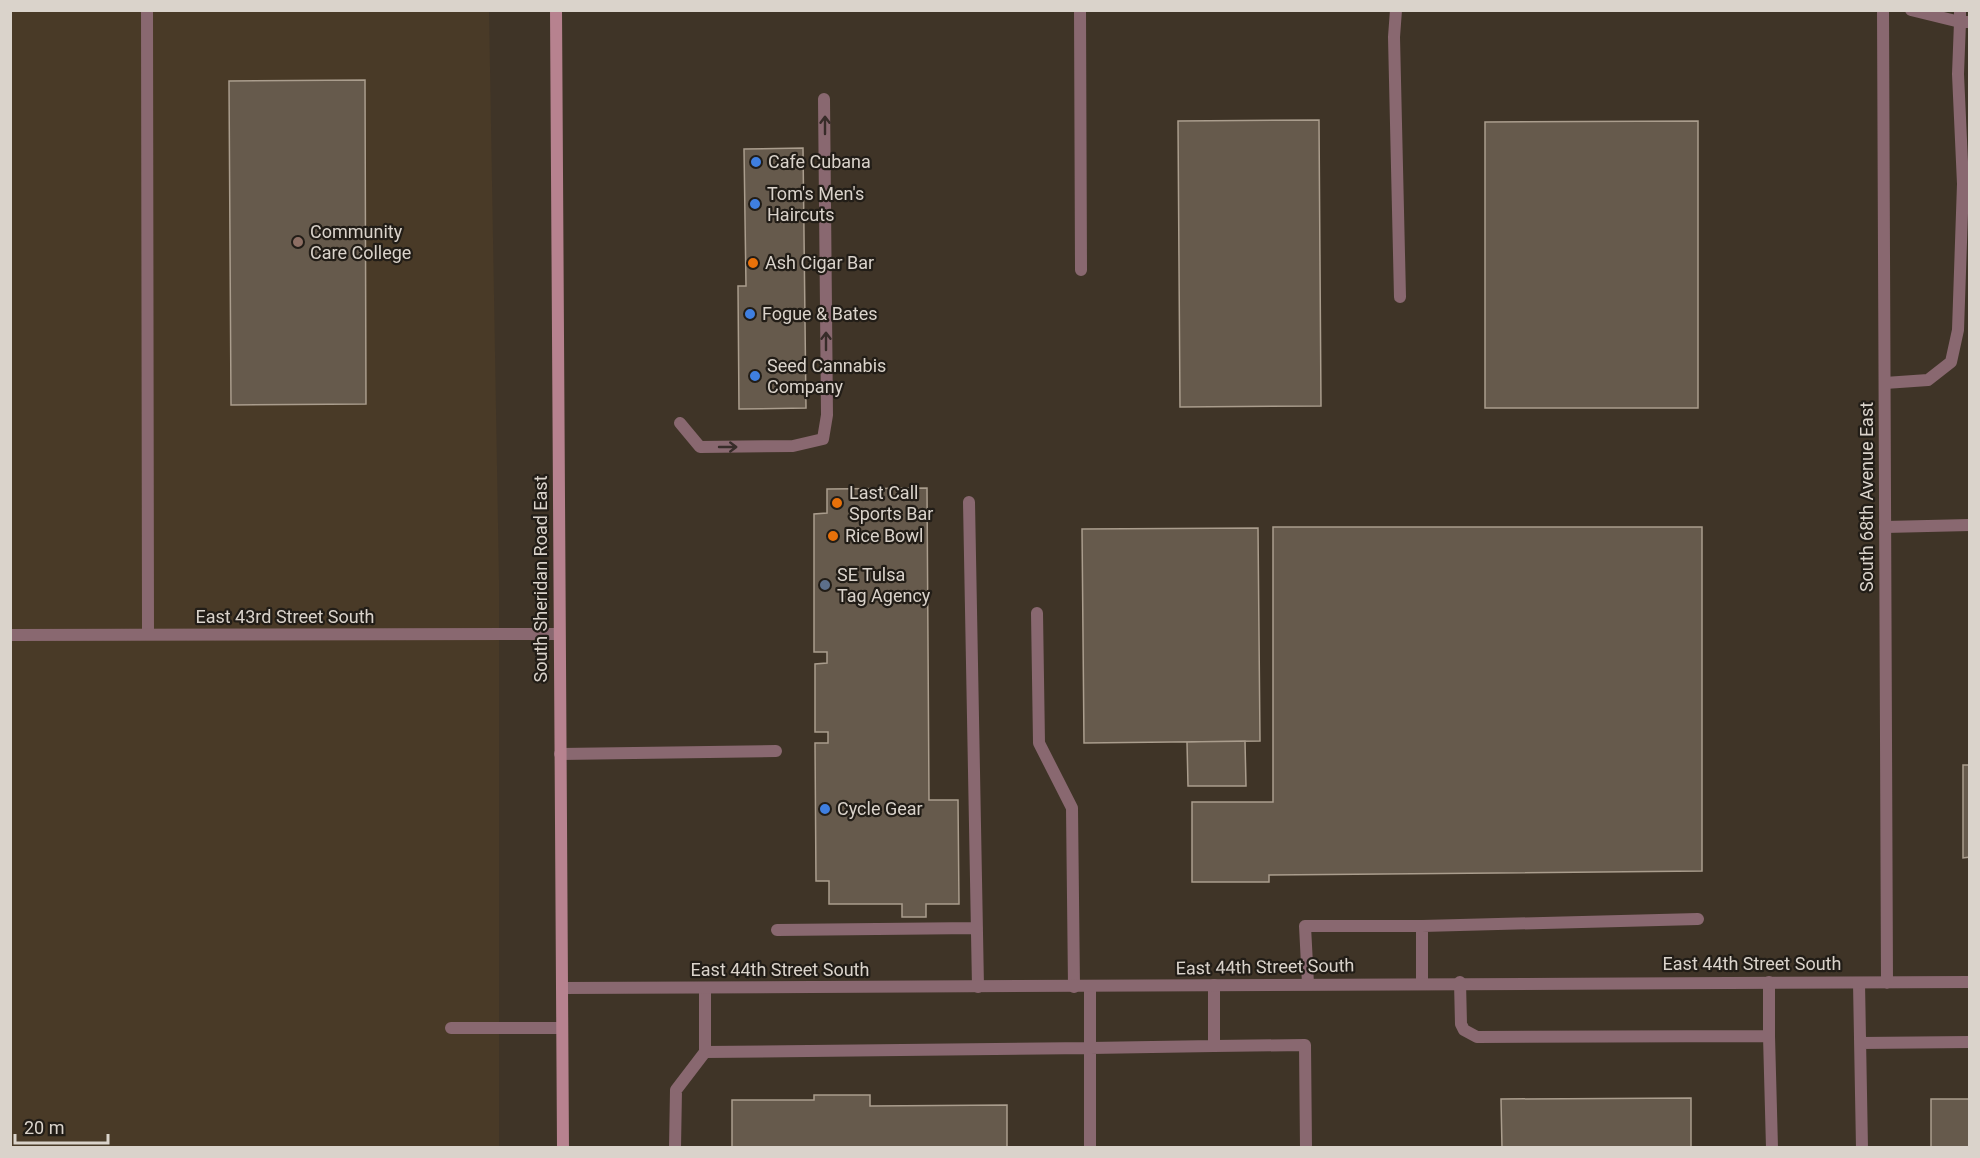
<svg xmlns="http://www.w3.org/2000/svg" width="1980" height="1158" viewBox="0 0 1980 1158" font-family="Roboto,sans-serif">
  <rect width="100%" height="100%" fill="#3f3427"/>
  <path fill="#493a27" d="M10 11H489L499 581V1147H11Z"/>
  <path fill="#665a4c" stroke="#aa9d8d" stroke-width="1.5" d="M365 80 366 404 231 405 229 81Z
    M1319 120 1321 406 1180 407 1178 121Z
    M1698 121V408H1485V122Z
    M803 148 806 408 739 409 738 286H746L744 149Z
    M927 488 929 800H958L959 904H926V917H902V904H829V881H816L815 743H828V732H815V664L827 663V652H814V514L827 513V489Z
    M1273 527H1702V871L1269 875V882H1192V802H1273Z
    M1258 528 1260 741 1084 743 1082 529Z
    M1245 741 1246 786H1188L1187 742Z
    M1963 765H1970V857L1963 858Z
    M814 1095H870V1106L1007 1105V1148H732V1100H814Z
    M1691 1098V1148H1502L1501 1099Z
    M1931 1099H1970V1148H1931Z"/>
  <g fill="none" stroke-linecap="round" stroke-linejoin="round">
    <path stroke="#896870" stroke-width="12" d="M147 10 148 634
      M1080 10 1081 270
      M1396 10 1394 37 1400 297
      M1960 10V22H1970
      M1885 383 1928 380 1951 362 1958 330 1963 184 1958 74 1960 22 1911 10
      M680 423 700 447 793 446 823 439 827 415 824 99
      M969 502 978 987
      M1885 527 1970 525
      M1037 613 1039 743 1072 808 1074 987
      M560 754 776 751
      M1422 926 1698 919
      M777 930 977 928
      M1460 982 1461 1024 1464 1030 1477 1037 1769 1036V982
      M1859 983 1862 1148
      M1308 984 1305 926H1422V983
      M451 1028H562
      M1769 1036 1772 1148
      M1861 1043 1970 1042
      M1214 1046 1305 1045 1306 1148
      M705 1052 1090 1048V987
      M675 1148 676 1090 705 1052V988
      M1090 1148V1048L1214 1046V985"/>
    <path stroke="#896870" stroke-width="12" d="M1883 10 1887 983
      M10 635 559 634
      M562 988 1970 982"/>
    <path stroke="#b7828f" stroke-width="12" d="M556 10 563 1148"/>
  </g>
  <defs><path id="oneway-shaft" d="M-6 0H5M1.5-3L5.5 0L1.5 3" fill="none" stroke-width="1.6" stroke-linecap="round" stroke-linejoin="round" transform="scale(1.5)"/></defs>
  <g stroke="#372c29">
    <use href="#oneway-shaft" transform="translate(825 125) rotate(-90)"/>
    <use href="#oneway-shaft" transform="translate(826 341) rotate(-90)"/>
    <use href="#oneway-shaft" transform="translate(728 447)"/>
  </g>
  <g fill="#3f7fe0" stroke="#221d17" stroke-width="2">
    <circle cx="756" cy="162" r="6"/>
    <circle cx="755" cy="204" r="6"/>
    <circle cx="750" cy="314" r="6"/>
    <circle cx="755" cy="376" r="6"/>
    <circle cx="825" cy="809" r="6"/>
  </g>
  <circle fill="#8d6e63" stroke="#221d17" stroke-width="2" cx="298" cy="242" r="6"/>
  <g fill="#e8710a" stroke="#221d17" stroke-width="2">
    <circle cx="753" cy="263" r="6"/>
    <circle cx="837" cy="503" r="6"/>
    <circle cx="833" cy="536" r="6"/>
  </g>
  <circle fill="#5c6f8a" stroke="#221d17" stroke-width="2" cx="825" cy="585" r="6"/>
  <g text-anchor="middle" stroke-width="4.5" stroke-linejoin="round" paint-order="stroke">
    <g font-size="18" fill="#dad3cb" stroke="#221d17" text-anchor="start">
      <text x="768" y="168">Cafe Cubana</text>
      <text x="767" y="200">Tom's Men's<tspan x="767" dy="21">Haircuts</tspan></text>
      <text x="310" y="238">Community<tspan x="310" dy="21">Care College</tspan></text>
      <text x="765" y="269">Ash Cigar Bar</text>
      <text x="762" y="320">Fogue &amp; Bates</text>
      <text x="767" y="372">Seed Cannabis<tspan x="767" dy="21">Company</tspan></text>
      <text x="849" y="499">Last Call<tspan x="849" dy="21">Sports Bar</tspan></text>
      <text x="845" y="542">Rice Bowl</text>
      <text x="837" y="581">SE Tulsa<tspan x="837" dy="21">Tag Agency</tspan></text>
      <text x="837" y="815">Cycle Gear</text>
    </g>
    <g font-size="18" fill="#dad3cb" stroke="#221d17">
      <text transform="translate(1867 497) rotate(-90)" y="6">South 68th Avenue East</text>
      <text transform="translate(541 579) rotate(-90)" y="6">South Sheridan Road East</text>
      <text x="285" y="623">East 43rd Street South</text>
      <text x="1752" y="970">East 44th Street South</text>
      <text transform="translate(1265 967) rotate(-1)" y="6">East 44th Street South</text>
      <text x="780" y="976">East 44th Street South</text>
    </g>
  </g>
  <rect width="1980" height="1158" fill="none" stroke="#dad3cb" stroke-width="24"/>
  <path d="M15 1134v9h93v-9" fill="none" stroke="#dad3cb" stroke-width="3"/>
  <text x="24" y="1134" font-size="18" fill="#dad3cb" stroke="#221d17" stroke-width="4.5" paint-order="stroke">20 m</text>
</svg>
